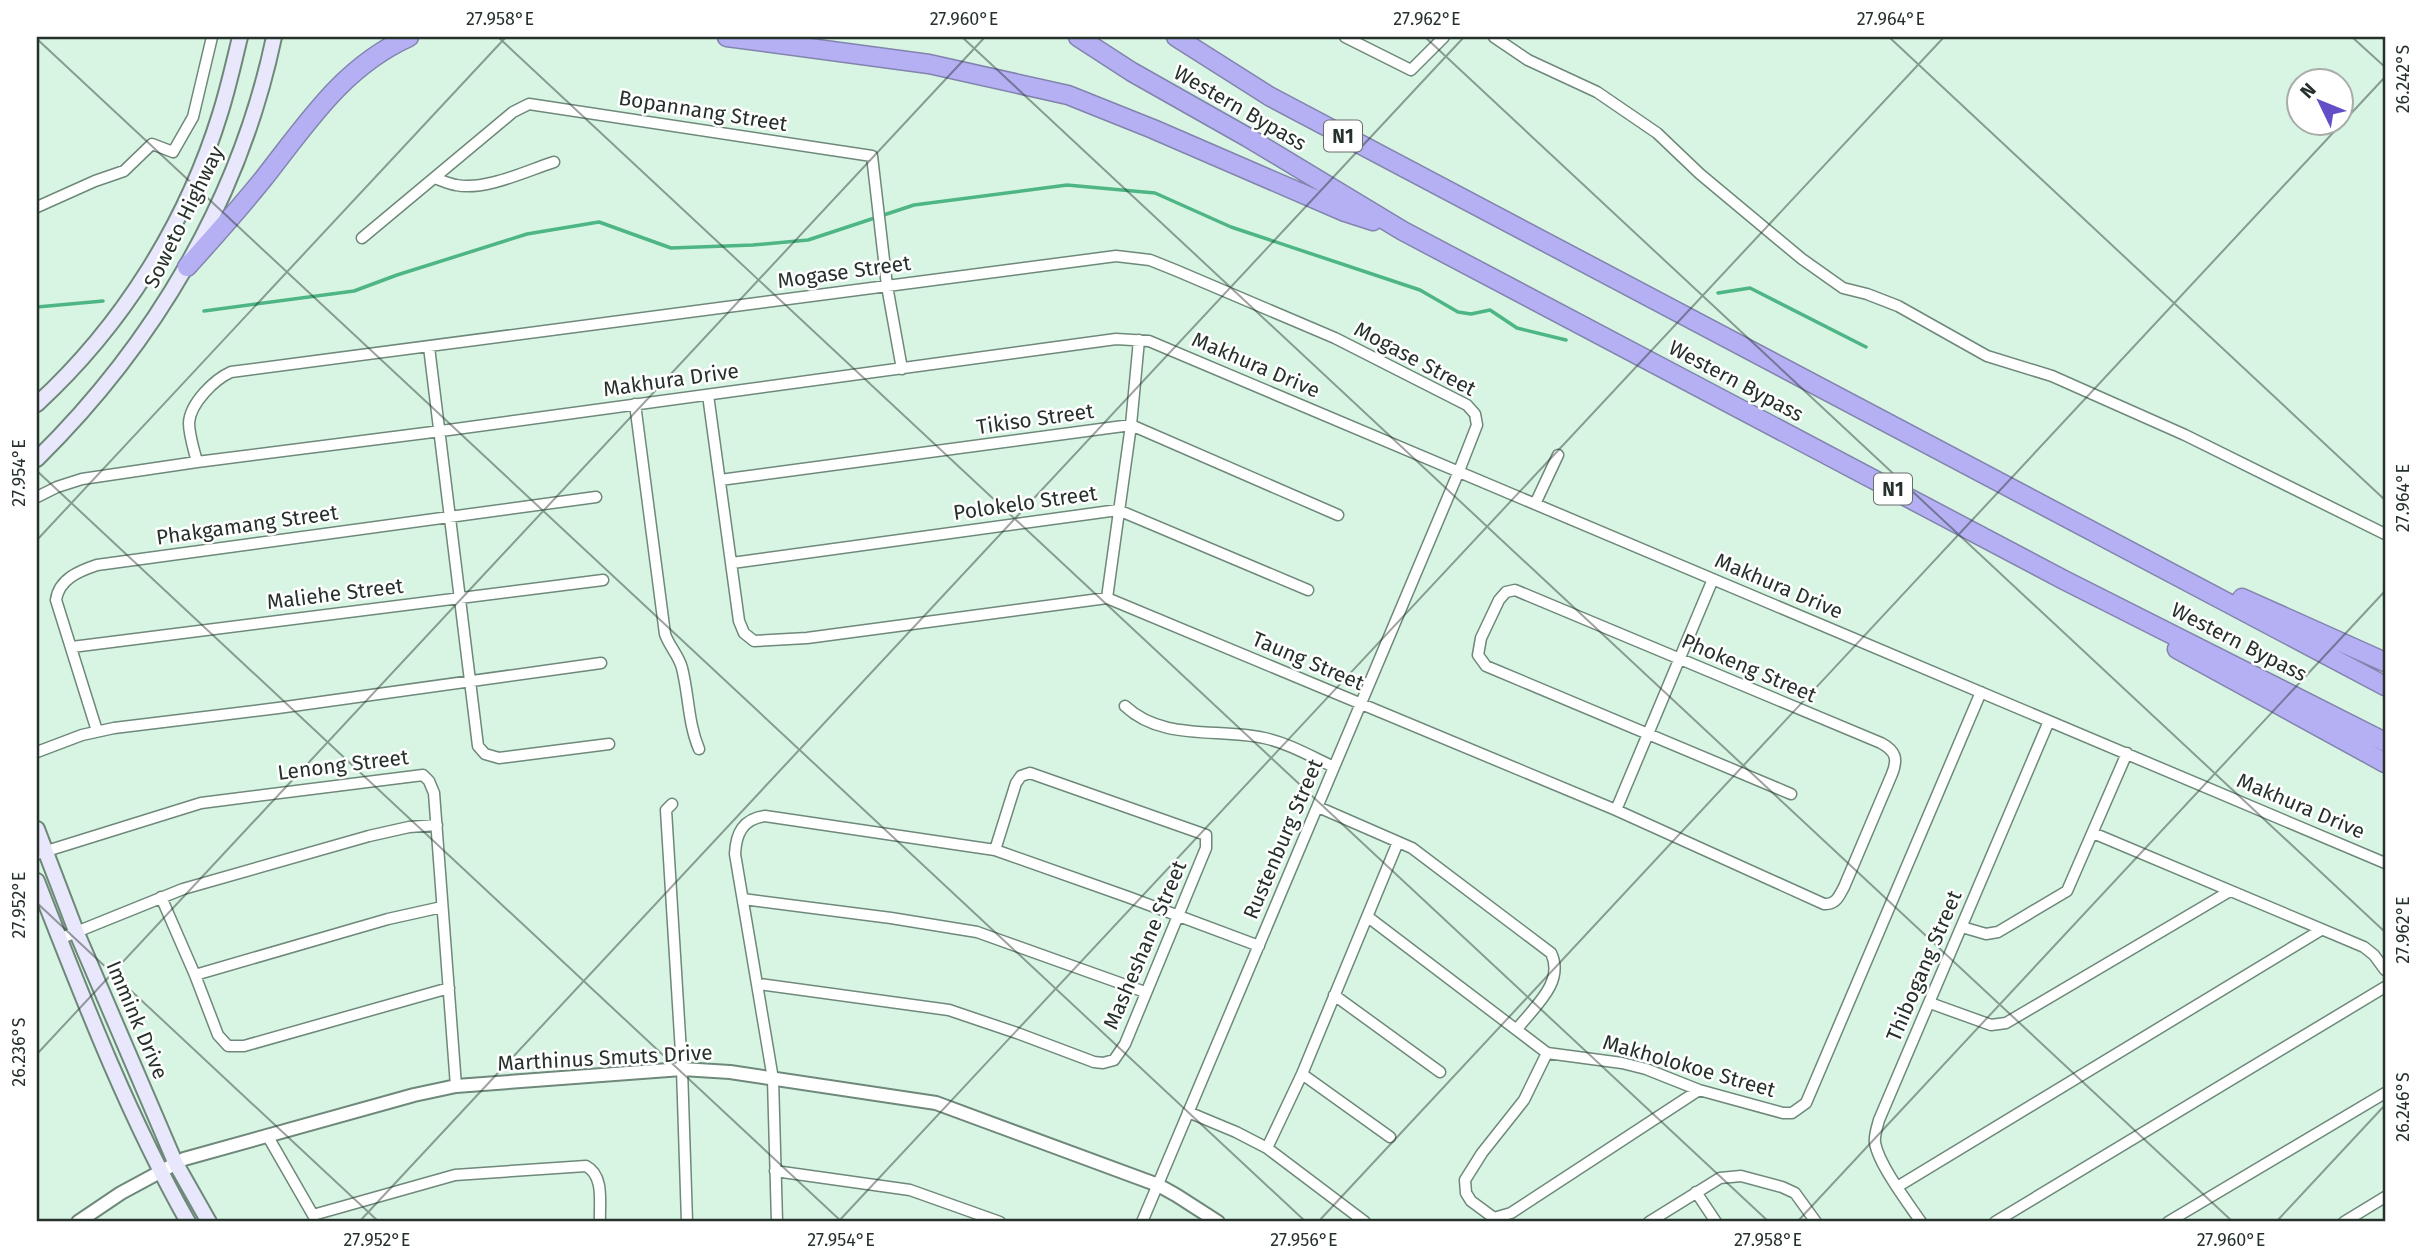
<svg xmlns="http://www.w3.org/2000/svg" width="2422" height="1259" viewBox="0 0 2422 1259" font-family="'Fira Sans',sans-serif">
  <rect width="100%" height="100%" fill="#d8f5e4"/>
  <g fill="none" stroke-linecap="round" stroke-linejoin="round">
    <path stroke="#4eb684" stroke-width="3.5" d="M1718 293 1750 288 1866 347
      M37 307 103 301
      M204 311 354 291 397 275 527 234 599 222 671 248 753 245 808 240 914 205 1067 185 1155 193 1231 227 1420 290 1458 312 1471 314 1490 310 1517 328 1566 340"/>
    <g stroke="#6e8879" stroke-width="13">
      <path id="minor" d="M1345 37 1411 70 1444 37
        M1494 37 1528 60 1597 92 1657 133 1700 174 1802 259 1843 288 1867 294 1898 306 1987 356 2052 376 2185 435 2385 534
        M434 178C441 180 449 184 456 185 485 191 526 171 554 162
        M37 207 95 181 124 171 152 144 173 152 193 117 212 37
        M362 238 513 112 529 104 872 156 887 286 902 369
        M429 347 478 746 485 754 499 758 609 744
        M708 395 739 621 744 633 754 641 807 638 1107 598 1616 810 1824 904C1836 905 1839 896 1844 887L1892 774C1898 759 1896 751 1881 743L1515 590 1506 592 1499 600 1481 638 1478 655 1486 666 1791 794
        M635 404 665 634C669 646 679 656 682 668 689 696 688 723 699 749
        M197 462C194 450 189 435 189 423 190 403 215 379 231 372L1116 256 1150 260 1175 270 1335 338 1467 405 1475 414 1477 425 1459 471 1142 1222
        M720 480 1131 425 1338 515
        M37 497 57 487 82 479 197 462 441 431 1116 339 1149 341 2385 863
        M1535 504 1558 455
        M732 563 1118 510 1308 590
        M1107 598 1131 425 1139 340
        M72 647 603 580
        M1125 706C1162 741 1217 728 1264 738 1288 743 1312 757 1334 767
        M97 731 56 600C59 579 79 571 97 565L596 497
        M37 752 82 735 114 728 278 708 601 663
        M672 804 666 810 682 1069 687 1222
        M1318 807 1412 848 1551 953C1565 982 1535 1006 1517 1029
        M1616 810 1713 579
        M2093 833 2364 947 2374 955 2385 970
        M37 854 201 803 423 775 429 781 434 793 456 1086
        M161 897 195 975 218 1035 228 1046H244L449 988
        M743 899 891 918 977 932 1145 992
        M1368 917 1547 1053 1622 1063 1646 1069 1699 1090 1783 1113H1792L1806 1103 1981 692
        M1962 927 1986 934 1998 932 2067 891 2127 753
        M59 939 183 889 369 836 409 827 437 825
        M195 975 388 919 442 907
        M759 984 949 1010 1017 1033 1094 1062 1103 1063 1114 1060 1125 1044 1206 848V835L1030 773 1021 776 1016 783 995 850
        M1334 995 1440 1072
        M1930 1003 1991 1025 2006 1023 2230 891
        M1547 1053 1524 1100 1482 1153 1465 1180 1466 1193 1471 1201 1494 1218 1511 1213 1699 1090
        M1302 1074 1390 1137
        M1188 1112 1236 1132 1267 1148 1365 1222
        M267 1135 317 1222
        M1267 1148 1302 1074 1398 842
        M775 1171 910 1190 1000 1222
        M1897 1187 2321 930
        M1696 1192 1716 1222
        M313 1215 455 1175 586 1166C605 1176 599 1204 600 1222
        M777 1222 773 1079 735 854C736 833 743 819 765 816L995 850 1128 897 1259 946
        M1649 1222 1720 1178 1741 1176 1782 1187 1795 1193 1816 1222
        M1921 1222C1908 1203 1879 1165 1875 1143 1874 1135 1877 1128 1879 1120L2049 721
        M1995 1222 2385 987
        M2168 1222 2385 1093
        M2344 1222 2385 1197"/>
    </g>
    <g stroke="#6e8879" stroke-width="16">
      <path id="tertiary" d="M78 1222 121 1193 184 1159 414 1095 456 1086 682 1069 730 1072 936 1103 1158 1185 1176 1195 1218 1222"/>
    </g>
    <g stroke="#6e8879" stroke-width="18">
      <path id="secondary" d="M37 404C122 326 186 224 220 114 228 89 234 62 240 37
        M37 459C154 344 240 199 274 37
        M37 829 76 931 175 1162 209 1222
        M37 881C82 996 127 1114 188 1222"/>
    </g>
    <g stroke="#8284ad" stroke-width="21">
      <path id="motorway" d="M727 37 929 64 1068 95 1153 129 1345 212 1373 221
        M1078 37 1132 72 1247 137 1403 231 2064 580 2385 742
        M1176 37 1269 96 2385 686
        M187 267C213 238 240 208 264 178 308 122 343 67 409 37
        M2242 598 2385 662
        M2177 649 2385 763"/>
    </g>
    <use href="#minor" stroke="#fff" stroke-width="10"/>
    <use href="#tertiary" stroke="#fff" stroke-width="12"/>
    <use href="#secondary" stroke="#e8e7fb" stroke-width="14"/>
    <use href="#motorway" stroke="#b4b0f3" stroke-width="18"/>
  </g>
  <path fill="none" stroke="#26312b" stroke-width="2" stroke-opacity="0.45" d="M498 37 1769 1222M962 37 2233 1222M1425 37 2385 932M1889 37 2385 500M2352 37 2385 67M37 39 1306 1222M37 471 842 1222M37 540 506 37M37 903 379 1222M37 1054 985 37M359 1222 1464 37M838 1222 1944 37M1318 1222 2385 77M1797 1222 2385 591M2276 1222 2385 1105"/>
  <g text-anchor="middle" stroke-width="5" stroke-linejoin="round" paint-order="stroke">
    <g fill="#fff" stroke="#676f6b" stroke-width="2">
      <rect x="1324" y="120.5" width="38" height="31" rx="5"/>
      <rect x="1874" y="473.5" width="38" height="31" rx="5"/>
    </g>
    <g font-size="19" font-weight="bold" fill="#26312b">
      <text x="1343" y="143">N1</text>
      <text x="1893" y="496">N1</text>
    </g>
    <g font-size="21" fill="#26312b" stroke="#fff">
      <text transform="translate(1240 108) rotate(30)" y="7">Western Bypass</text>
      <text transform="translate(703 111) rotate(9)" y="7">Bopannang Street</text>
      <text transform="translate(184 217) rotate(-64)" y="7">Soweto Highway</text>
      <text transform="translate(844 272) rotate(-8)" y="7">Mogase Street</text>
      <text transform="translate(1415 359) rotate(28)" y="7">Mogase Street</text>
      <text transform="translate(1256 365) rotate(23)" y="7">Makhura Drive</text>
      <text transform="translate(671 380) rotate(-8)" y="7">Makhura Drive</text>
      <text transform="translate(1736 381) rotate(28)" y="7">Western Bypass</text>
      <text transform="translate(1035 419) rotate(-8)" y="7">Tikiso Street</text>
      <text transform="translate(1025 503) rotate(-8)" y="7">Polokelo Street</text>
      <text transform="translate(247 525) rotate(-8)" y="7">Phakgamang Street</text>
      <text transform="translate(1779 586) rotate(23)" y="7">Makhura Drive</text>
      <text transform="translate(335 594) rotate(-7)" y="7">Maliehe Street</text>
      <text transform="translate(2239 642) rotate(27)" y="7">Western Bypass</text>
      <text transform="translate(1308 661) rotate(23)" y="7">Taung Street</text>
      <text transform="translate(1749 668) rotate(23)" y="7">Phokeng Street</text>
      <text transform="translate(343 765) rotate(-7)" y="7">Lenong Street</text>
      <text transform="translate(2301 806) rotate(23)" y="7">Makhura Drive</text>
      <text transform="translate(1283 839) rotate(-67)" y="7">Rustenburg Street</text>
      <text transform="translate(1145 945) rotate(-67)" y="7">Masheshane Street</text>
      <text transform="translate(1924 966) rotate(-67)" y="7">Thibogang Street</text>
      <text transform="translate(137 1020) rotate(67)" y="7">Immink Drive</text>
      <text transform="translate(605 1058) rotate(-3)" y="7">Marthinus Smuts Drive</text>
      <text transform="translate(1689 1066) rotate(16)" y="7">Makholokoe Street</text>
    </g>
  </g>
  <rect width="2422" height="1259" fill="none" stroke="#ffffff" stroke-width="77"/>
  <g transform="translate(2320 102) rotate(313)"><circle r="33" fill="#ffffff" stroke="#a8adaa" stroke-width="2"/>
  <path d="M0-5L12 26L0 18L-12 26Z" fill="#634ec7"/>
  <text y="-10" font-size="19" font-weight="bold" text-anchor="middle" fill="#26312b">N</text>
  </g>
  <rect x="38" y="38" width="2346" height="1182" fill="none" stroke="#26312b" stroke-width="2.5"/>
  <g font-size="18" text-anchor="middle" fill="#26312b">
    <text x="500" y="25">27.958°E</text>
    <text x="964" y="25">27.960°E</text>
    <text x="1427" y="25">27.962°E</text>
    <text x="1891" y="25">27.964°E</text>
    <text transform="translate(2403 79) rotate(-90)" y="6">26.242°S</text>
    <text transform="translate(19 473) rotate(-90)" y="6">27.954°E</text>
    <text transform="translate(2403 498) rotate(-90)" y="6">27.964°E</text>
    <text transform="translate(19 905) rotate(-90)" y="6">27.952°E</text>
    <text transform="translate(2403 930) rotate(-90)" y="6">27.962°E</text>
    <text transform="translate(19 1052) rotate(-90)" y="6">26.236°S</text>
    <text transform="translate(2403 1107) rotate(-90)" y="6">26.246°S</text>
    <text x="377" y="1246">27.952°E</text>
    <text x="841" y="1246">27.954°E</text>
    <text x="1304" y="1246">27.956°E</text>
    <text x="1768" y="1246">27.958°E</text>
    <text x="2231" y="1246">27.960°E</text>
  </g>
</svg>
